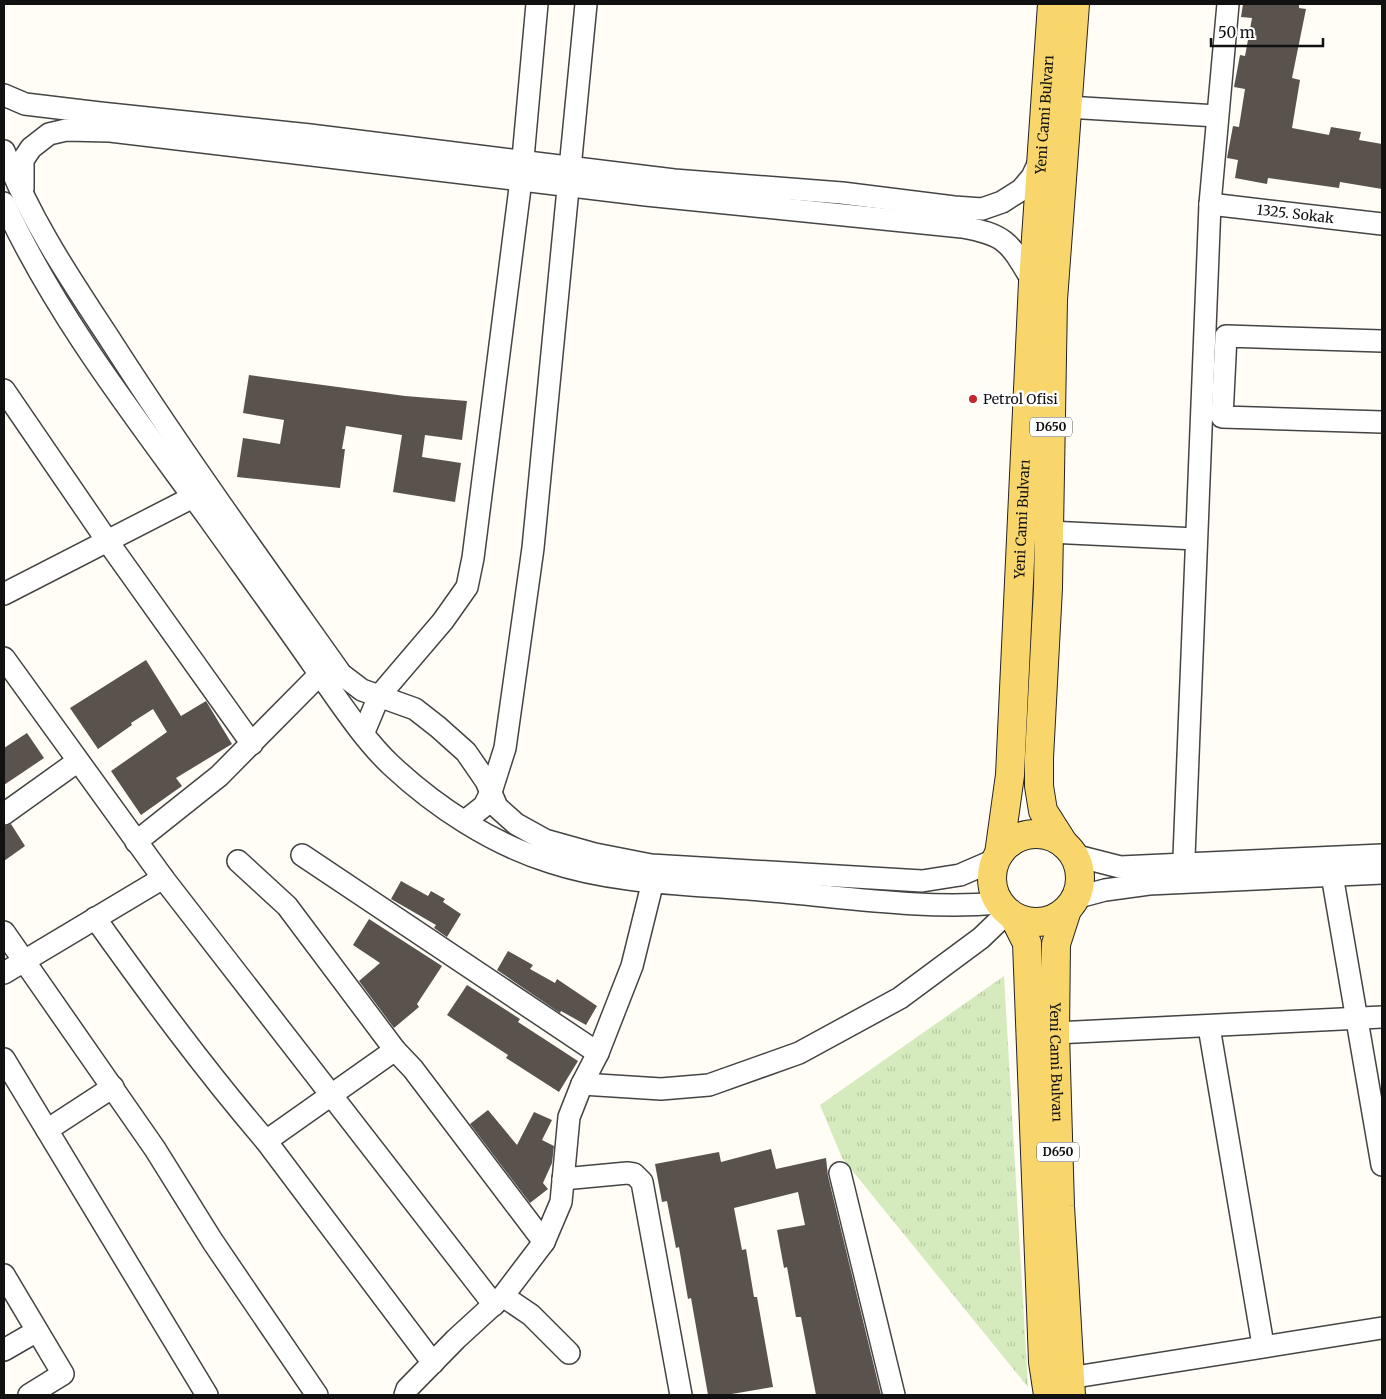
<svg xmlns="http://www.w3.org/2000/svg" width="1386" height="1399" viewBox="0 0 1386 1399" font-family="Merriweather,serif">
  <defs>
    <pattern id="grass-tufts" width="24" height="20" patternUnits="userSpaceOnUse" patternTransform="scale(1.25)"><rect width="24" height="20" fill="#d5ebbd"/><path d="M3 7l-1-3M5 7V3M7 7l1-3M15 17l-1-3M17 17v-4M19 17l1-3" fill="none" stroke="#b6c8a1"/></pattern>
  </defs>
  <rect width="100%" height="100%" fill="#fffdf5"/>
  <path fill="url(#grass-tufts)" d="M1004 976 1028 1387 842 1158 820 1105Z"/>
  <path fill="#5a524d" d="M1243 4H1299V8L1306 9 1292 78 1300 80 1292 128 1329 135 1331 127 1361 132 1359 140 1382 144V189L1340 182 1339 188 1268 178 1267 184 1235 178 1238 160 1227 158 1233 126 1239 127 1245 89 1234 87 1240 55 1245 56 1252 18 1241 17Z
    M249 375 405 396 467 401 462 440 425 435 422 457 461 463 455 502 393 492 402 435 346 426 342 449H345L340 488 237 477 243 438 280 444 284 420 243 413Z
    M146 660 181 716 206 701 232 744 176 778 182 786 141 815 111 771 167 732 153 709 131 723 132 725 98 749 70 708Z
    M27 733 44 758 4 785V748Z
    M11 824 25 846 4 861V826Z
    M401 881 428 896 431 891 445 899 443 902 461 914 447 937 434 928 436 925 391 899Z
    M369 919 442 966 417 1004 419 1007 394 1028 359 981 380 963 353 945Z
    M508 951 533 965 530 969 555 983 557 979 597 1006 586 1025 561 1011 560 1013 497 970Z
    M467 985 520 1019 518 1022 578 1061 559 1092 506 1058 508 1055 447 1015Z
    M488 1110 517 1145 534 1112 552 1120 542 1140 554 1146 552 1163 543 1183 548 1189 530 1203 470 1124Z
    M771 1149 776 1169 826 1158 828 1176 881 1395H816L801 1317H796L787 1267 784 1268 777 1230 805 1225 798 1192 734 1208 742 1250 746 1249 754 1297H757L773 1387 726 1395H708L691 1298 688 1299 679 1247 676 1248 667 1201 662 1202 655 1164 719 1152 721 1162Z"/>
  <g fill="none" stroke-linecap="round" stroke-linejoin="round">
    <g stroke="#444" stroke-width="24">
      <g id="minor">
        <path d="M4 95 25 104 100 113 310 135 674 180 842 193 954 207 982 209 1002 202 1021 190 1032 177 1040 160"/>
        <path d="M1067 107 1217 116"/>
        <path d="M4 151C30 220 71 280 111 341 184 455 263 564 341 674L362 690 415 709 438 727 466 752 486 781 497 807 516 824 545 840 595 854 651 865 922 881 960 875 997 859"/>
        <path d="M23 189V160L31 148 49 134 66 130 110 131 646 195 962 227C1008 235 1010 244 1033 282"/>
        <path d="M4 203C57 318 136 418 210 520 245 569 280 617 314 666 337 698 363 739 392 766 436 807 492 844 550 862 616 884 691 884 760 890 838 896 921 910 999 903"/>
        <path id="s1" d="M1210 204 1382 224"/>
        <path d="M1382 341 1226 336 1222 417 1382 422"/>
        <path d="M4 390 108 542 252 744"/>
        <path d="M1049 532 1196 539"/>
        <path d="M4 594 193 497"/>
        <path d="M4 658 163 878 494 1305"/>
        <path d="M364 732 379 696 443 621 467 587 473 558 521 180 537 4"/>
        <path d="M4 814 78 761"/>
        <path d="M465 821 484 806 491 792 505 748 533 548 586 4"/>
        <path d="M136 842 219 776 320 674"/>
        <path d="M302 855 598 1053"/>
        <path d="M1073 855 1120 867 1382 855"/>
        <path d="M238 861 287 906 395 1050"/>
        <path d="M1332 875 1382 1165"/>
        <path d="M1183 882 1210 204 1228 4"/>
        <path d="M1075 898 1105 890 1149 884 1382 873"/>
        <path d="M95 918C150 995 205 1070 266 1141L395 1050 413 1069 544 1242"/>
        <path d="M4 932 155 1149 213 1242 317 1395"/>
        <path d="M4 973 163 878"/>
        <path d="M1209 1027 1263 1345"/>
        <path d="M1055 1033 1382 1017"/>
        <path d="M4 1059 47 1130"/>
        <path d="M582 1084 661 1089 709 1085 799 1053 900 998 981 938 1008 912"/>
        <path d="M113 1087 47 1130 207 1395"/>
        <path d="M266 1141 433 1363"/>
        <path d="M840 1173 894 1395"/>
        <path d="M563 1179 627 1173 634 1174 642 1182 681 1395"/>
        <path d="M4 1275 63 1374 29 1395"/>
        <path d="M503 1296 531 1315 569 1353"/>
        <path d="M4 1350 37 1331"/>
        <path d="M1069 1378 1382 1328"/>
        <path d="M405 1395 407 1389 456 1339 503 1296 544 1242 561 1202 569 1117 582 1084 598 1053 632 966 653 881"/>
      </g>
    </g>
    <g stroke="#222" stroke-width="30">
      <g id="major">
        <circle cx="1036" cy="878" r="44"/>
        <path d="M1064 844 1043 811 1039 786V758L1048 588 1053 300 1075 4"/>
        <path id="s2" d="M999 854 1010 775 1033 282 1052 4"/>
        <path id="s3" d="M1067 910 1056 944 1055 1033 1060 1206 1071 1395"/>
        <path d="M1014 917 1027 943 1043 1362 1048 1395"/>
      </g>
    </g>
    <use href="#minor" stroke="#fff" stroke-width="21"/>
    <use href="#major" stroke="#f9d66b" stroke-width="28"/>
  </g>
  <circle fill="#c4262e" stroke="#fff" stroke-width="2" cx="973" cy="399" r="5"/>
  <g text-anchor="middle" stroke-width="5" stroke-linejoin="round" paint-order="stroke">
    <g fill="#fff" stroke="#585858" stroke-width="1">
      <rect x="1030" y="417.5" width="42" height="19" rx="4"/>
      <rect x="1037" y="1142.5" width="42" height="19" rx="4"/>
    </g>
    <g font-size="12" font-weight="bold" fill="#111">
      <text x="1051" y="431">D650</text>
      <text x="1058" y="1156">D650</text>
    </g>
    <g font-size="14" fill="#111" stroke="#fff">
      <text dy="5" stroke="none"><textPath href="#s2" startOffset="741">Yeni Cami Bulvarı</textPath></text>
      <text dy="5" stroke="none"><textPath href="#s1" startOffset="86">1325. Sokak</textPath></text>
      <text dy="5" stroke="none"><textPath href="#s2" startOffset="336">Yeni Cami Bulvarı</textPath></text>
      <text dy="5" stroke="none"><textPath href="#s3" startOffset="154">Yeni Cami Bulvarı</textPath></text>
    </g>
    <g font-size="14" fill="#111" stroke="#fff" text-anchor="start">
      <text x="983" y="404">Petrol Ofisi</text>
    </g>
  </g>
  <rect width="1386" height="1399" fill="none" stroke="#111111" stroke-width="10"/>
  <path d="M1211 38v8h112v-8" fill="none" stroke="#111111" stroke-width="2.5"/>
  <text x="1218" y="38" font-size="15" fill="#111111" stroke="#ffffff" stroke-width="4" paint-order="stroke">50 m</text>
</svg>
